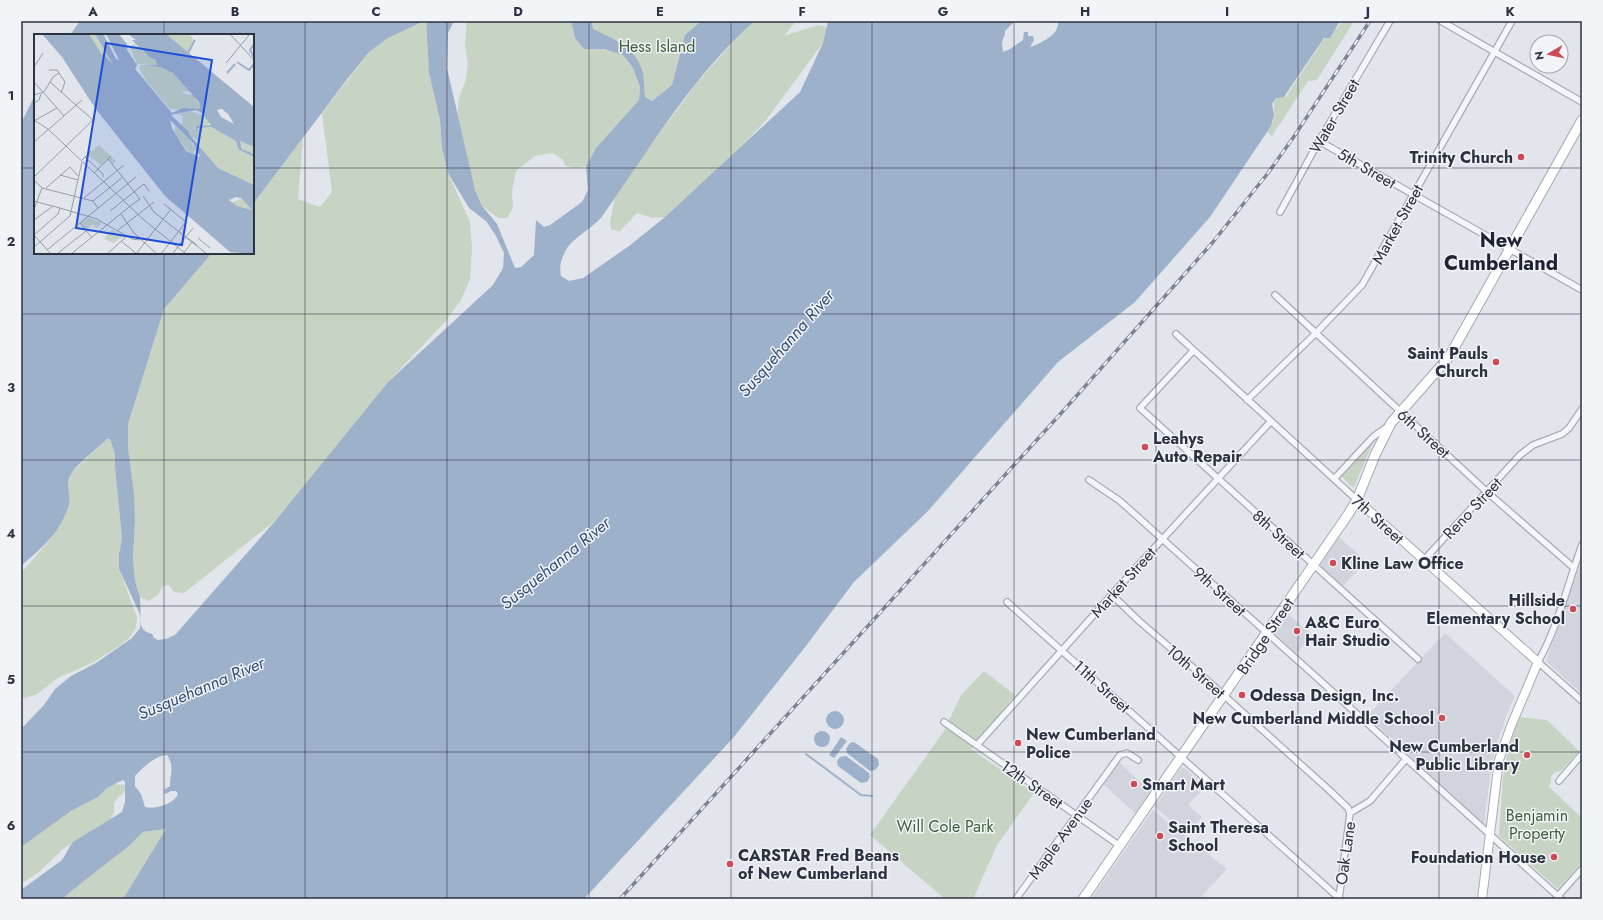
<svg xmlns="http://www.w3.org/2000/svg" width="1603" height="920" viewBox="0 0 1603 920" font-family="Jost,sans-serif">
  <rect width="100%" height="100%" fill="#e2e5eb"/>
  <path fill="#d1d4dc" d="M1339 537 1366 561 1343 586 1322 567 1321 564Z
    M1582 560V694L1546 661Z
    M1287 613 1312 635 1296 654 1274 635V632Z
    M1445 633 1515 696 1507 714 1494 753 1490 775 1484 825 1367 716Z
    M1117 760 1151 792 1136 814 1101 782Z
    M1181 768H1185L1205 787 1188 805 1202 817 1187 835 1155 807Z
    M1153 810 1227 869 1199 899H1091Z"/>
  <path fill="#c7d4c4" d="M424 21H426L429 73 440 120 442 148 448 173 470 222 472 248 470 279 461 300 445 322 388 382 276 520 184 593 174 592 169 585 163 586 157 596 149 601 140 597 135 581 133 560 135 521 128 448V424L164 309 212 253H253V204L303 138 298 199 320 207 332 192 322 113 369 52 388 38Z
    M467 21H571L575 38 584 49H604L623 55 633 68 640 87 639 100 596 148 586 166 576 168 566 166 562 159 553 153 535 156 516 171 512 191 513 207 507 218H498L482 206 475 190 458 118V101L466 79 468 64 465 46Z
    M592 21H701L685 35 672 85 652 101 645 97 642 71 622 43 593 29Z
    M755 21H796L784 36 818 25 828 27 823 43 766 120 737 151 665 217 653 218 637 213 620 231 611 230 610 222 615 197 644 154 697 83 737 37Z
    M1342 21H1354L1317 80 1308 81 1272 136 1267 132C1271 127 1273 123 1274 117 1275 107 1269 94 1286 97L1324 39 1336 29Z
    M107 439H110L115 454V468L122 538 119 554V569L137 617 136 628 129 638 121 645 94 662 58 678 37 694 22 699 21 573 47 543 65 517 69 501 68 485 71 473Z
    M1374 440 1354 487H1352L1341 476Z
    M984 671 1015 695 971 749 1034 793 997 845 973 899H945L870 835 944 731 961 695Z
    M1520 717 1547 720 1579 751 1561 771C1554 771 1550 775 1551 783L1548 786 1582 818V862L1558 889 1499 836 1503 777 1509 747Z
    M115 784 125 785V791L114 802V813L110 820 64 848 39 872 21 884V846L71 811 98 797 107 788Z
    M167 829 123 899H63L70 892 129 846 143 832Z"/>
  <path fill="#9eb1ca" fill-rule="evenodd" d="M80 21H424L388 38 369 52 348 78 253 204V35H70Z
    M426 21H454L448 33 447 68 475 190 482 206 497 224 515 268 521 267 534 255 536 220 544 227 550 225 582 202 588 190 586 166 596 148 639 100 640 87 633 68 623 55 604 49H584L575 38 571 21H592L593 29C614 39 637 48 643 73 644 81 644 89 645 97L652 101 672 85 685 35 701 21H755C695 72 649 150 603 215 595 227 572 238 566 250 561 259 559 266 561 276L569 281 583 278 629 246 665 217 800 92 823 43 828 21H1015L1005 31V34L1002 42 1003 52 1010 49 1023 40 1024 32H1028V36H1033L1034 40 1030 47C1041 43 1060 35 1058 21H1340L1330 38H1324L1284 97 1276 98 1272 104 1274 115 1271 126 1210 217 1135 302 1058 362 928 511 854 582 802 651 733 738 584 899H123L166 829 143 832 129 846 70 892 63 899H21V890L62 860C66 855 68 848 73 842L122 812 125 802V782L123 780 107 788 98 797 71 811 21 847V728L24 726 44 705 55 689 71 676 96 663 132 638 140 628 141 619 139 612 119 569V554L122 538 115 468V454L110 439H107C99 447 76 465 71 474 65 484 71 493 69 504 62 531 42 548 21 566V123L35 95V253H212L164 309 128 424V448L134 494 135 521 133 560 135 581 140 597 141 625C143 631 146 632 152 634L154 638 158 640 166 639 175 635 276 520 388 382 493 285 503 268 504 253 496 236 486 221 469 208 448 173 442 148 440 120 429 73ZM167 755C175 767 170 773 170 786L164 790 165 794 171 791H176L178 794C174 804 155 810 145 807L141 794 135 786V776C143 767 155 756 167 755Z
    M826 720a9 9 0 1 1 18 0a9 9 0 1 1-18 0Z
    M814 739a8 8 0 1 1 16 0a8 8 0 1 1-16 0Z
    M841 737 847 741 834 758 829 755Z
    M854 742 878 759 879 765 875 770 870 771 847 753 846 749 850 743Z
    M846 756 869 773 870 777 867 782 861 783 838 766 837 761 840 757Z"/>
  <g fill="none" stroke-linecap="round" stroke-linejoin="round">
    <path stroke="#9eb1ca" stroke-width="2" d="M806 754 861 795 872 796"/>
    <g stroke="#a7acb5" stroke-width="8">
      <path id="street" d="M1441 21 1582 102
        M1319 141 1582 290
        M1280 212 1319 141 1390 21
        M1275 295 1487 492 1574 568
        M1176 334 1357 500
        M1193 351 1140 408 1418 659
        M1247 400 1315 334 1362 285 1512 21
        M1334 479 1373 437 1388 426
        M1089 480 1120 501 1314 675 1561 899
        M1582 545C1568 583 1558 627 1538 662L1582 701
        M1424 560 1520 455 1533 445 1562 434 1569 428 1582 409
        M1112 595 1139 621 1189 664 1328 789 1348 808 1350 813
        M1007 602 1339 898
        M944 722 1120 846
        M977 745 1134 570 1271 421
        M1559 781 1582 754
        M1558 896 1582 869
        M1016 899 1120 755 1127 753 1138 760
        M1339 899 1350 813 1370 801 1406 759"/>
    </g>
    <g stroke="#a7acb5" stroke-width="10">
      <path id="secondary" d="M1357 500 1538 662 1511 726 1499 760 1482 899"/>
    </g>
    <g stroke="#a2a9b6" stroke-width="11">
      <path id="primary" d="M1083 899 1347 516 1357 500 1375 455 1391 423 1449 357 1582 120"/>
    </g>
    <use href="#street" stroke="#f5f6f9" stroke-width="5.5"/>
    <use href="#secondary" stroke="#fff" stroke-width="8"/>
    <use href="#primary" stroke="#fff" stroke-width="9"/>
    <g stroke="#7c8494" stroke-width="3.5">
      <path id="rail" d="M620 899 1064 410 1213 242 1268 173 1295 135 1370 21"/>
    </g>
    <use href="#rail" stroke="#f2f4f8" stroke-width="2" stroke-dasharray="6" stroke-linecap="butt"/>
  </g>
  <path fill="none" stroke="#2b3242" stroke-width="1" stroke-opacity="0.55" d="M164 21V35M305 21V899M447 21V899M589 21V899M731 21V899M872 21V899M1014 21V899M1156 21V899M1298 21V899M1439 21V899M21 168H35M253 168H1582M164 253V899M21 314H1582M21 460H1582M21 606H1582M21 752H1582"/>
  <g fill="#cc4b57" stroke="#f2f4f8" stroke-width="1.5">
    <circle cx="1521" cy="157" r="4"/>
    <circle cx="1496" cy="362" r="4"/>
    <circle cx="1145" cy="447" r="4"/>
    <circle cx="1333" cy="563" r="4"/>
    <circle cx="1573" cy="609" r="4"/>
    <circle cx="1297" cy="631" r="4"/>
    <circle cx="1242" cy="695" r="4"/>
    <circle cx="1442" cy="718" r="4"/>
    <circle cx="1018" cy="743" r="4"/>
    <circle cx="1527" cy="755" r="4"/>
    <circle cx="1134" cy="784" r="4"/>
    <circle cx="1160" cy="836" r="4"/>
    <circle cx="1554" cy="857" r="4"/>
    <circle cx="730" cy="864" r="4"/>
  </g>
  <g text-anchor="middle" stroke-width="3" stroke-linejoin="round" paint-order="stroke">
    <g font-size="16" fill="#3d5e38" stroke="#f2f4f8">
      <text x="657" y="52">Hess Island</text>
      <text x="1537" y="821">Benjamin<tspan x="1537" dy="18">Property</tspan></text>
      <text x="945" y="832">Will Cole Park</text>
    </g>
    <g font-size="16" fill="#2b3242" stroke="#f2f4f8">
      <text transform="translate(1334 116) rotate(-60)" y="6">Water Street</text>
      <text transform="translate(1367 168) rotate(30)" y="6">5th Street</text>
      <text transform="translate(1397 224) rotate(-61)" y="6">Market Street</text>
      <text transform="translate(1424 433) rotate(42)" y="6">6th Street</text>
      <text transform="translate(1472 508) rotate(-47)" y="6">Reno Street</text>
      <text transform="translate(1378 519) rotate(42)" y="6">7th Street</text>
      <text transform="translate(1279 534) rotate(42)" y="6">8th Street</text>
      <text transform="translate(1123 582) rotate(-48)" y="6">Market Street</text>
      <text transform="translate(1220 591) rotate(42)" y="6">9th Street</text>
      <text transform="translate(1265 636) rotate(-56)" y="6">Bridge Street</text>
      <text transform="translate(1196 671) rotate(41)" y="6">10th Street</text>
      <text transform="translate(1102 686) rotate(42)" y="6">11th Street</text>
      <text transform="translate(1032 784) rotate(35)" y="6">12th Street</text>
      <text transform="translate(1060 838) rotate(-54)" y="6">Maple Avenue</text>
      <text transform="translate(1345 853) rotate(-82)" y="6">Oak Lane</text>
    </g>
    <g font-size="16" font-weight="bold" fill="#2b3242" stroke="#f2f4f8" text-anchor="start">
      <text x="1513" y="163" text-anchor="end">Trinity Church</text>
      <text x="1488" y="359" text-anchor="end">Saint Pauls<tspan x="1488" dy="18">Church</tspan></text>
      <text x="1153" y="444">Leahys<tspan x="1153" dy="18">Auto Repair</tspan></text>
      <text x="1341" y="569">Kline Law Office</text>
      <text x="1565" y="606" text-anchor="end">Hillside<tspan x="1565" dy="18">Elementary School</tspan></text>
      <text x="1305" y="628">A&amp;C Euro<tspan x="1305" dy="18">Hair Studio</tspan></text>
      <text x="1250" y="701">Odessa Design, Inc.</text>
      <text x="1434" y="724" text-anchor="end">New Cumberland Middle School</text>
      <text x="1026" y="740">New Cumberland<tspan x="1026" dy="18">Police</tspan></text>
      <text x="1519" y="752" text-anchor="end">New Cumberland<tspan x="1519" dy="18">Public Library</tspan></text>
      <text x="1142" y="790">Smart Mart</text>
      <text x="1168" y="833">Saint Theresa<tspan x="1168" dy="18">School</tspan></text>
      <text x="738" y="861">CARSTAR Fred Beans<tspan x="738" dy="18">of New Cumberland</tspan></text>
      <text x="1546" y="863" text-anchor="end">Foundation House</text>
    </g>
    <g font-size="17" font-style="italic" fill="#354f76" stroke="#f2f4f8">
      <text transform="translate(786 343) rotate(-49)" y="6">Susquehanna River</text>
      <text transform="translate(555 563) rotate(-39)" y="6">Susquehanna River</text>
      <text transform="translate(201 688) rotate(-23)" y="6">Susquehanna River</text>
    </g>
    <g font-size="20" font-weight="bold" fill="#1d2333" stroke="#f2f4f8">
      <text x="1501" y="247">New<tspan x="1501" dy="23">Cumberland</tspan></text>
    </g>
  </g>
  <g transform="translate(34 34)">
    <rect width="220" height="220" fill="#e2e5eb"/>
    <path d="M55 0H61L79 30 67 19ZM132 0H155L160 6 156 18 154 19ZM99 7 122 26 125 31 103 30 97 16V11L101 10ZM111 31 126 33 139 39 156 58 149 57 148 59 159 61 168 75 144 76 135 74 113 48 106 36V31ZM156 77 171 82 178 90 161 93 156 99 163 94 176 93 203 107 205 116 220 123V151L184 134 173 123 161 104 156 102 148 90 149 82 143 81ZM141 92 155 105 165 120 160 116 159 121 153 116 141 99ZM206 107 220 113V120L210 117ZM65 111 82 127 79 130 74 124 67 131 54 121ZM207 165H208L218 176 203 172 198 168ZM54 184 67 188 66 191 62 194 59 190 52 196 47 189ZM78 196 89 202 80 209 70 205Z" fill="#c7d4c4"/>
    <path d="M8 0H55L67 19 79 30 61 0 70 1 82 25 85 26 72 0H85L93 10V16L103 31H123L122 26 117 24 98 6H102L94 0H132L220 73V113L206 107 208 115 220 120V123L205 116 202 107 177 93 164 94 154 99 184 134 220 151V220L196 218 131 162 61 74 28 23ZM111 31 126 33 139 39 165 68 167 75 149 74 138 79 101 35 103 31ZM188 75 194 80 200 90 187 83 183 76ZM162 76 168 79 177 91 163 92 160 97 155 98 137 81ZM136 86 160 110 166 123 152 117 138 94ZM202 163 207 164 218 176 203 172 195 166Z" fill="#9eb1ca" fill-rule="evenodd"/>
    <path fill="none" stroke="#9eb1ca" stroke-width="2" d="M220 10 216 16 220 23M153 21 161 6M203 28 215 36 220 30M193 39 201 30"/>
    <path fill="none" stroke="#999da7" stroke-width="1" d="M196 0 220 26M192 29 216 0M0 33 9 19M15 36H23L31 48 27 59M0 48 30 82M16 48 59 86M0 61 10 58 19 43 25 39M0 69 5 66 7 60M0 86 14 95 110 186 152 220M0 87 23 74M0 108 48 66M51 123 69 140V143M74 125 106 165M48 126 57 117M60 139 77 122M26 141 44 146M0 143 61 84M0 146 8 154 59 167 64 174M12 154 36 133 44 142M109 162 120 178 173 220M50 164 90 131M0 167 18 172M59 167 89 143M95 173 106 165M0 175 8 154M76 177 110 150 115 157M87 180 100 199 123 220M0 186 19 172 63 185 73 191 95 173M46 189 58 204M83 197 120 168M0 201 24 180 26 174M0 201 17 220M152 203 163 211M164 204 176 214M87 207 103 220M0 213 36 182 48 128M13 216 102 143M139 219 159 194M23 220 52 197M37 220 73 191 98 205 106 206M73 220 93 202M102 220 137 175M127 220 152 188 130 170M149 220 158 208"/>
    <path fill="#1d4ed8" fill-opacity="0.15" stroke="#1d4ed8" stroke-width="2" d="M72 9 178 26 148 211 42 194Z"/>
    <rect width="220" height="220" fill="none" stroke="#2b3242" stroke-width="2"/>
  </g>
  <rect width="1603" height="920" fill="none" stroke="#f2f4f8" stroke-width="44"/>
  <g transform="translate(1549 54) rotate(261)"><circle r="19" fill="#f2f4f8" stroke="#a2a6af"/>
  <path d="M0-3L7 15L0 10L-7 15Z" fill="#cc4b57"/>
  <text y="-6" font-size="11" font-weight="bold" text-anchor="middle" fill="#2b3242">N</text>
  </g>
  <rect x="22" y="22" width="1559" height="876" fill="none" stroke="#2b3242" stroke-width="1.5"/>
  <g font-size="13" text-anchor="middle" font-weight="bold" fill="#2b3242">
    <text x="93" y="16">A</text>
    <text x="235" y="16">B</text>
    <text x="376" y="16">C</text>
    <text x="518" y="16">D</text>
    <text x="660" y="16">E</text>
    <text x="802" y="16">F</text>
    <text x="943" y="16">G</text>
    <text x="1085" y="16">H</text>
    <text x="1227" y="16">I</text>
    <text x="1368" y="16">J</text>
    <text x="1510" y="16">K</text>
    <text x="11" y="100">1</text>
    <text x="11" y="246">2</text>
    <text x="11" y="392">3</text>
    <text x="11" y="538">4</text>
    <text x="11" y="684">5</text>
    <text x="11" y="830">6</text>
  </g>
</svg>
